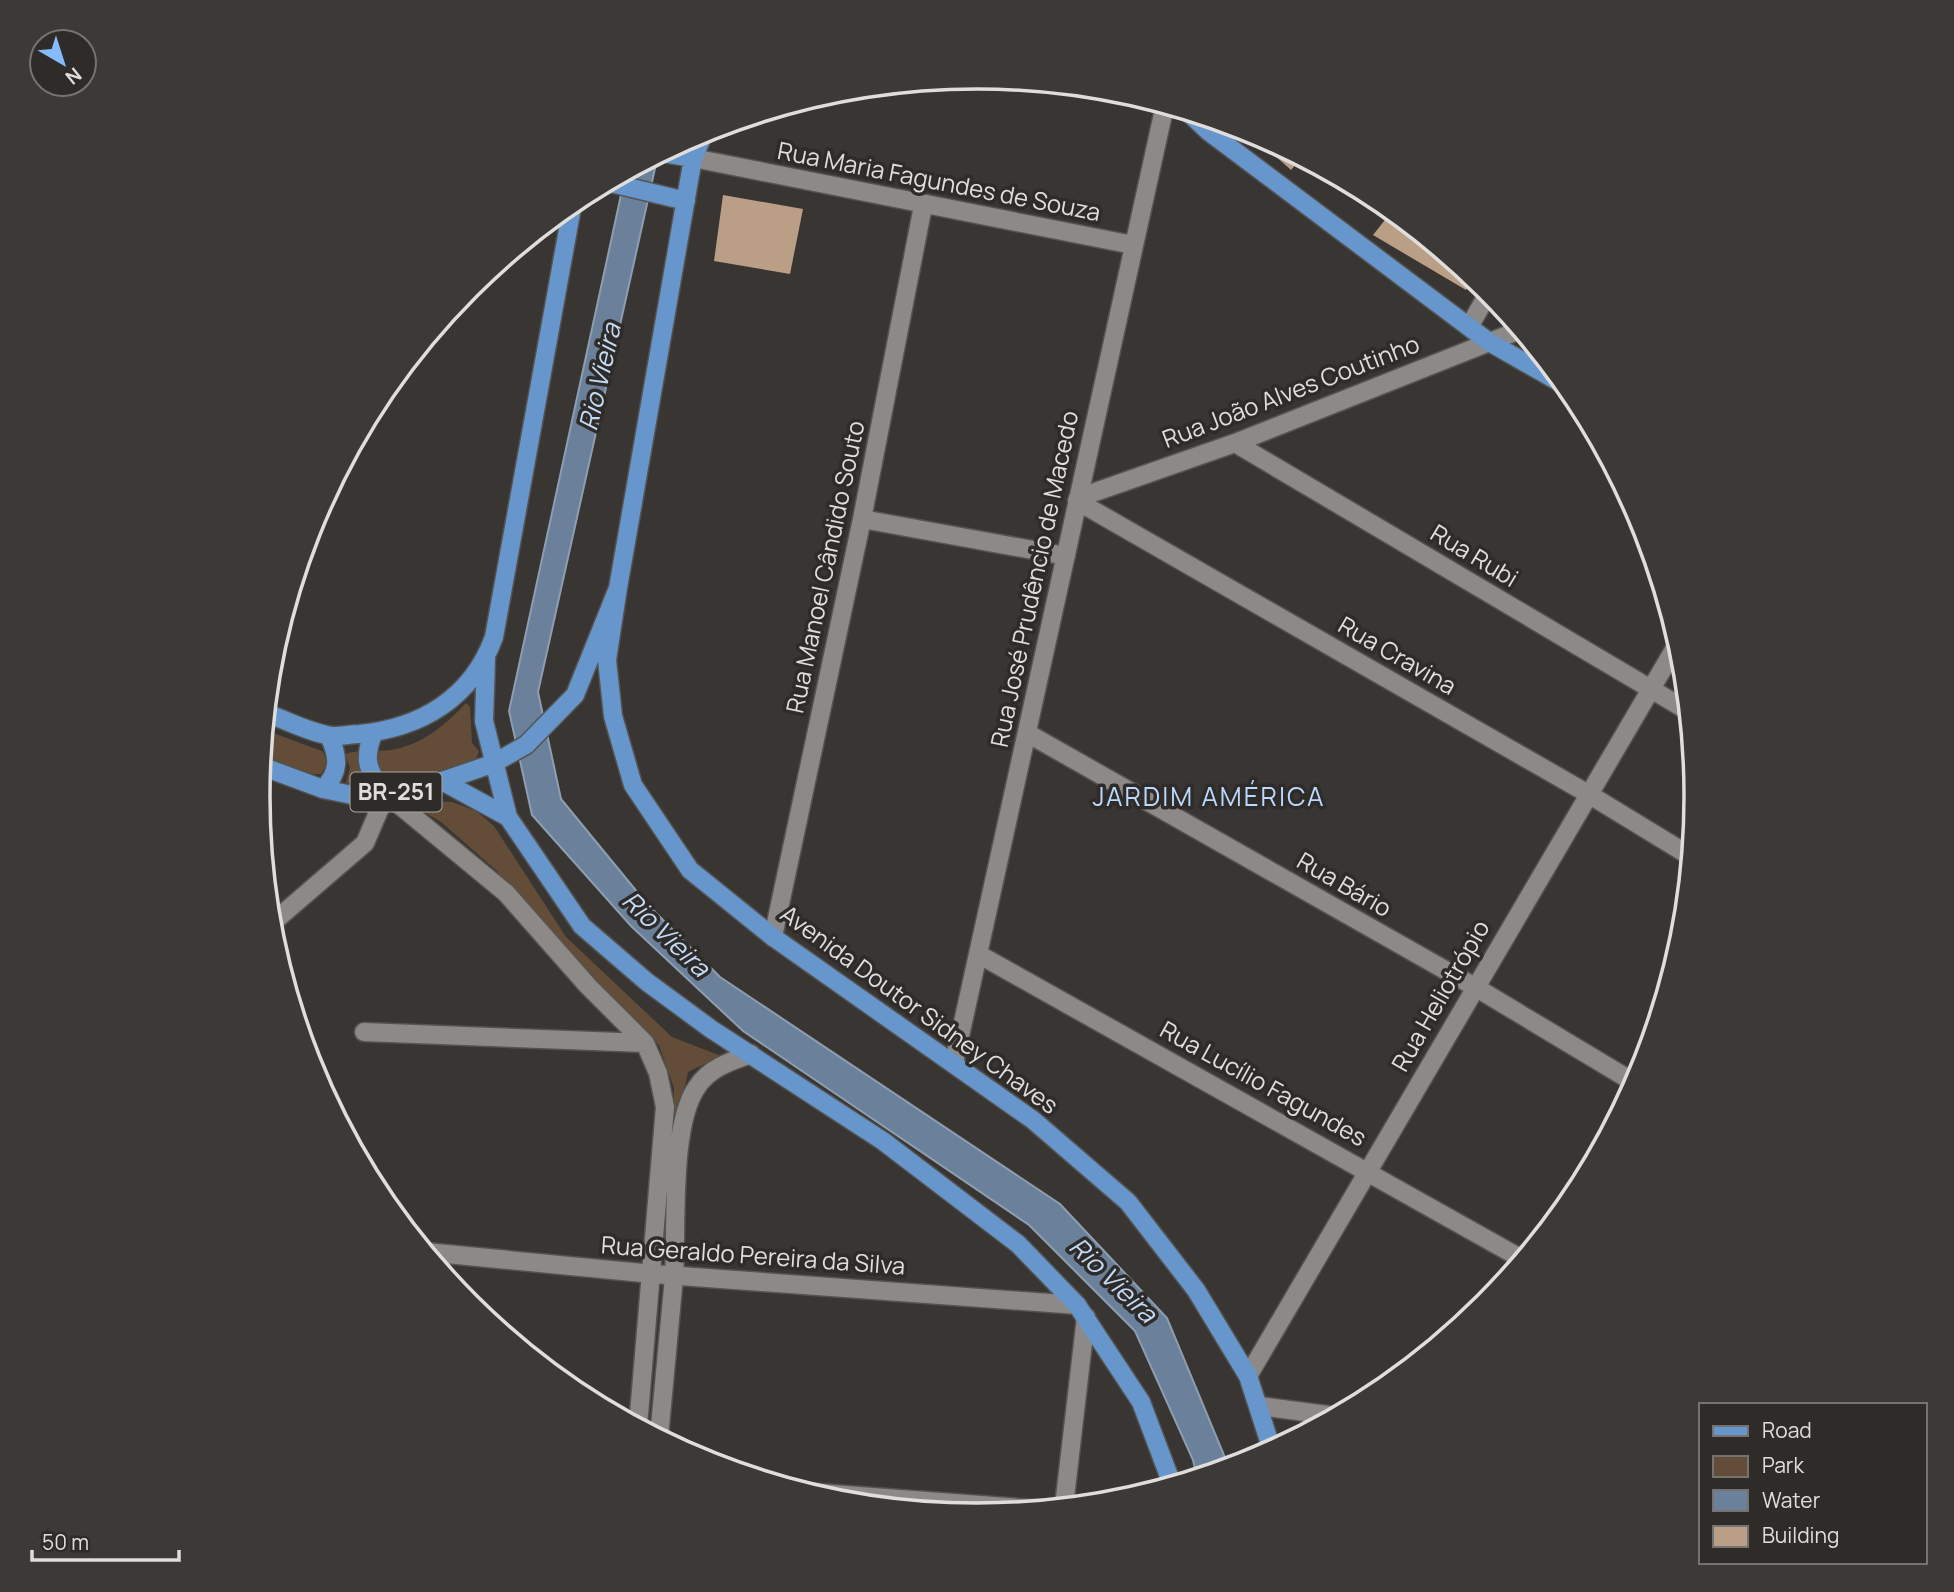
<svg xmlns="http://www.w3.org/2000/svg" width="1954" height="1592" viewBox="0 0 1954 1592" font-family="Manrope,sans-serif">
  <rect width="100%" height="100%" fill="#383533"/>
  <path fill="#644d38" d="M466 703 470 707 472 743 479 751 476 759 422 777 346 783 350 768 345 754C362 748 379 753 396 749 425 743 447 723 466 703Z
    M265 730 322 751C328 760 327 765 321 774H313L262 757Z
    M433 801 452 802 476 811 494 826 566 937 672 1037 721 1056 688 1072 677 1123H673L674 1088 659 1045 524 907 497 871 441 822 426 813 425 807Z"/>
  <path fill="#6b819b" stroke="#8e9daf" stroke-width="2" d="M658 155 538 692 561 799 647 904 720 977 1060 1204 1167 1318 1229 1467 1197 1477 1193 1460 1135 1331 1029 1225 743 1031 631 926 532 815 509 711 626 172Z"/>
  <path fill="#ba9f86" d="M1245 129 1253 132 1301 158 1291 170Z
    M723 195 803 209 790 274 714 261Z
    M1392 211 1473 277 1466 290 1373 235Z"/>
  <g fill="none" stroke-linecap="round" stroke-linejoin="round">
    <g stroke="#555351" stroke-width="21">
      <path id="minor" d="M693 158 1133 245
        M1469 327 1489 292
        M1235 443 1688 711
        M1078 498 1235 443 1520 330
        M1077 501 1590 795 1690 856
        M862 519 1066 556
        M1027 733 1475 987 1635 1083
        M271 924 365 843 386 794 506 893 588 986 645 1043 658 1073 665 1107 638 1426
        M773 937 862 519 923 206
        M978 954 1522 1259
        M364 1032 645 1043
        M954 1063 1165 105
        M426 1252 653 1274 1077 1305
        M1248 1376 1678 643
        M1260 1406 1335 1416
        M659 1437C664 1384 669 1330 674 1277 677 1228 670 1125 697 1087 709 1068 731 1061 751 1054
        M806 1492 1034 1509
        M1064 1506 1086 1317"/>
    </g>
    <g stroke="#555351" stroke-width="21">
      <path id="major" d="M1189 113 1208 131 1489 342 1566 386
        M663 153 693 158
        M607 182 686 201
        M618 588 607 660 613 716 633 785 690 870 773 937 1033 1120 1128 1202 1196 1290 1248 1376 1272 1450
        M486 659 484 721 508 817 582 926 647 982 711 1029 883 1141 1018 1244 1077 1305 1141 1402 1172 1484
        M266 713C286 720 306 731 327 735 336 738 349 734 359 734 421 728 472 698 494 637L573 202
        M374 732C362 759 368 773 386 794
        M261 766 323 789 352 795 386 794 442 781 492 764 526 745 575 695 618 588 693 158 705 131
        M442 781 508 817
        M323 789C340 772 339 757 329 736"/>
    </g>
    <use href="#minor" stroke="#8c8986" stroke-width="18"/>
    <use href="#major" stroke="#6696cc" stroke-width="18"/>
  </g>
  <g text-anchor="middle" stroke-width="7" stroke-linejoin="round" paint-order="stroke">
    <rect fill="#2e2b29" stroke="#aba8a7" stroke-width="2" x="350.5" y="772.5" width="91" height="39" rx="5"/>
    <g font-size="23" font-weight="bold" fill="#e0dedd">
      <text x="396" y="800">BR-251</text>
    </g>
    <g font-size="24" fill="#e0dedd" stroke="#2e2b29">
      <text transform="translate(939 182) rotate(11)" y="8">Rua Maria Fagundes de Souza</text>
      <text transform="translate(1291 392) rotate(-21)" y="8">Rua João Alves Coutinho</text>
      <text transform="translate(1474 556) rotate(31)" y="8">Rua Rubi</text>
      <text transform="translate(826 567) rotate(-78)" y="8">Rua Manoel Cândido Souto</text>
      <text transform="translate(1035 579) rotate(-78)" y="8">Rua José Prudêncio de Macedo</text>
      <text transform="translate(1397 656) rotate(30)" y="8">Rua Cravina</text>
      <text transform="translate(1344 885) rotate(30)" y="8">Rua Bário</text>
      <text transform="translate(1441 996) rotate(-60)" y="8">Rua Heliotrópio</text>
      <text transform="translate(919 1010) rotate(36)" y="8">Avenida Doutor Sidney Chaves</text>
      <text transform="translate(1263 1084) rotate(29)" y="8">Rua Lucílio Fagundes</text>
      <text transform="translate(753 1256) rotate(4)" y="8">Rua Geraldo Pereira da Silva</text>
    </g>
    <g font-size="26" font-style="italic" fill="#c3daf6" stroke="#2e2b29">
      <text transform="translate(600 377) rotate(-77)" y="9">Rio Vieira</text>
      <text transform="translate(666 934) rotate(44)" y="9">Rio Vieira</text>
      <text transform="translate(1113 1280) rotate(44)" y="9">Rio Vieira</text>
    </g>
    <g font-size="26" letter-spacing="2" fill="#bbd8fd" stroke="#2e2b29">
      <text x="1209" y="806">JARDIM AMÉRICA</text>
    </g>
  </g>
  <path d="M0 0H1954V1592H0ZM270 796a707 707 0 1 1 1414 0a707 707 0 1 1-1414 0Z" fill="#3c3937" fill-rule="evenodd"/>
  <path fill="none" stroke="#e0dedd" stroke-width="3.5" d="M270 796a707 707 0 1 1 1414 0a707 707 0 1 1-1414 0Z"/>
  <rect x="1699" y="1403" width="228" height="161" fill="#2e2b29" stroke="#757371" stroke-width="2"/>
  <rect x="1713" y="1426" width="35" height="10" fill="#6696cc" stroke="#757371" stroke-width="2"/>
  <text x="1762" y="1438" font-size="21" fill="#e0dedd">Road</text>
  <rect x="1713" y="1456" width="35" height="21" fill="#644d38" stroke="#757371" stroke-width="2"/>
  <text x="1762" y="1473" font-size="21" fill="#e0dedd">Park</text>
  <rect x="1713" y="1490" width="35" height="21" fill="#6b819b" stroke="#757371" stroke-width="2"/>
  <text x="1762" y="1508" font-size="21" fill="#e0dedd">Water</text>
  <rect x="1713" y="1526" width="35" height="21" fill="#ba9f86" stroke="#757371" stroke-width="2"/>
  <text x="1762" y="1543" font-size="21" fill="#e0dedd">Building</text>
  <g transform="translate(63 63) rotate(141)"><circle r="33" fill="#2e2b29" stroke="#757371" stroke-width="2"/>
  <path d="M0-5L12 26L0 18L-12 26Z" fill="#86bbfb"/>
  <text y="-10" font-size="19" font-weight="bold" text-anchor="middle" fill="#e0dedd">N</text>
  </g>
  <path d="M32 1550v10h147v-10" fill="none" stroke="#e0dedd" stroke-width="3.5"/>
  <text x="42" y="1550" font-size="21" fill="#e0dedd" stroke="#2e2b29" stroke-width="5" paint-order="stroke">50 m</text>
</svg>
